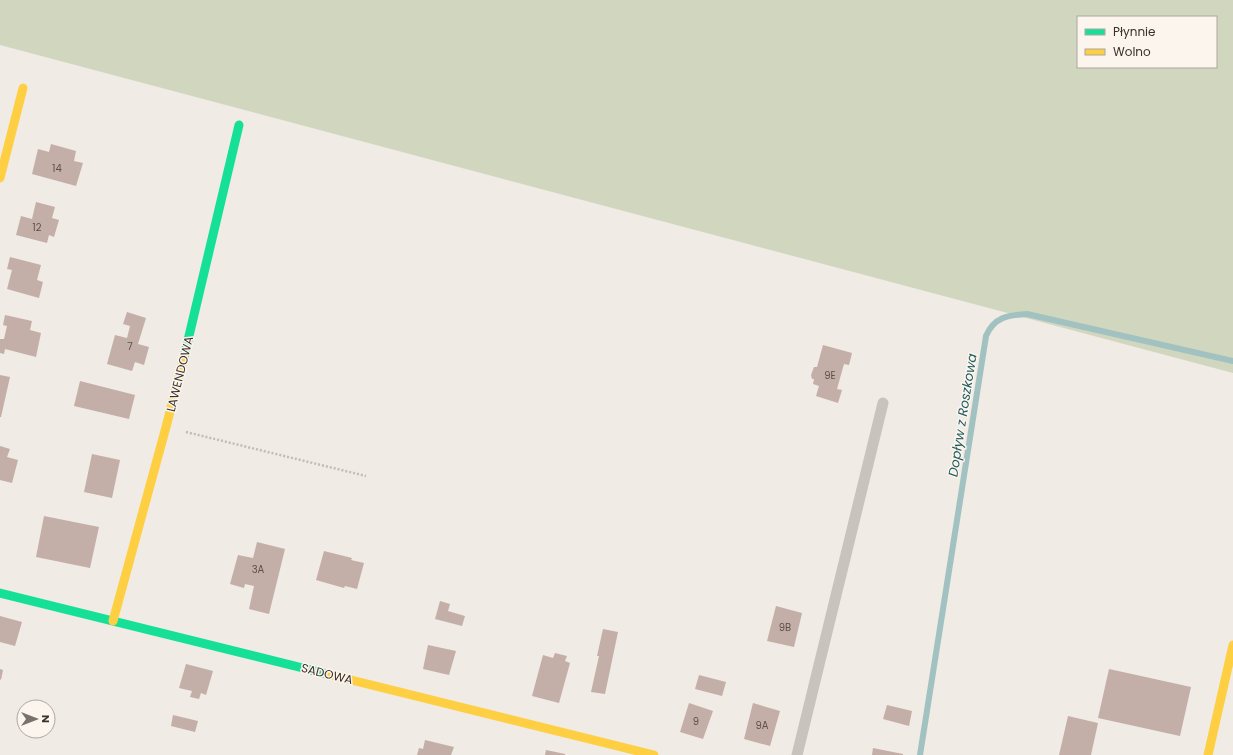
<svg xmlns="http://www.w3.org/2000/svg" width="1233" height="755" viewBox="0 0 1233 755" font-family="Poppins,sans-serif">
  <rect width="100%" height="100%" fill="#f0ebe5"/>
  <path fill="#d1d6bf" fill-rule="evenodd" d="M0 0H1233V373L0 45ZM1078 17H1216V67H1078Z"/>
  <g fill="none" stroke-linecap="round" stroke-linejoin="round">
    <path stroke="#a1c2c1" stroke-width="6" d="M920 755 986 336C994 317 1008 315 1027 314L1233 361"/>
  </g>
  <path fill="#c3afa7" d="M51 144 76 151 74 161 83 163 76 186 32 174 38 149 49 152Z
    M36 202 55 207 52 218 59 220 54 237 49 235 47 243 16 235 21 216 32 219Z
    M10 257 41 265 37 280 43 282 39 298 7 289 12 270 7 269Z
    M127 312 146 318 138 344 149 347 144 365 135 362 132 371 107 364 115 335 127 338 130 326 123 324Z
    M5 315 32 321 30 330 41 333 36 357 5 349 4 354 0 353V339H4L7 326 3 325Z
    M823 345 852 353 849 365 844 364 837 389 842 390 838 403 816 396 819 386 813 384 814 379H812L811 375 814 367H817Z
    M0 375 10 377 1 417H0Z
    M80 381 135 395 129 419 74 406Z
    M0 446 10 449 7 457 18 460 12 483 0 480Z
    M92 454 120 460 112 498 84 492Z
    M44 516 99 527 90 568 36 557Z
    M257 542 285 549 269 614 249 609 254 586 245 584 244 588 230 584 238 555 253 558Z
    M324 551 352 558 351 560 364 563 357 589 345 586 344 588 316 580Z
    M440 601 450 604 448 611 465 616 462 626 435 619Z
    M776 606 802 613 794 647 767 641Z
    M0 616 22 622 15 646 0 642Z
    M603 629 618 632 605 694 591 692 599 656H597Z
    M428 645 456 651 449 675 423 669Z
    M555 653 567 656 565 661 570 663 559 703 532 696 543 655 553 658Z
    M186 664 213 671 206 695 201 693 199 699 190 697 192 691 179 688Z
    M0 669 3 670 1 680 0 679Z
    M1109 669 1191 687 1180 736 1098 718Z
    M699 675 726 682 722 696 695 689Z
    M689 703 713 711 703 739 680 732Z
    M753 703 780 711 770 746 744 739Z
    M887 705 912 711 909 726 883 719Z
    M173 715 198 721 195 732 171 726Z
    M1068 716 1098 723 1091 755H1059Z
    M425 740 454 747 451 755H417L419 748 423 749Z
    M873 748 903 754V755H872Z
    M546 750 565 754V755H545Z"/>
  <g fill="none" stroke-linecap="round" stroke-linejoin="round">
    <path stroke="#c2bbb6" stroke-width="2.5" stroke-dasharray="2 2" stroke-linecap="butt" d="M186 432 366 476"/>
    <path stroke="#c9c3be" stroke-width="11" d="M797 755 883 403"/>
    <path stroke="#16e098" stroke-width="9" d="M184 357 239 125
      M0 593 327 674"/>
    <path stroke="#ffcf43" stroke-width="9" d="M0 178 23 88
      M113 621 166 427 184 357
      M327 674 654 755
      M1208 755 1233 645"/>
  </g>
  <g text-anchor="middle" stroke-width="3" stroke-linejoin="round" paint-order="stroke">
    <g font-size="10" fill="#5d504a">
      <text x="57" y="172">14</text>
      <text x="37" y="231">12</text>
      <text x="130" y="350">7</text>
      <text x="830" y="379">9E</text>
      <text x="258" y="573">3A</text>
      <text x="785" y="631">9B</text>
      <text x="696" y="725">9</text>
      <text x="762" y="729">9A</text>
    </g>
    <g font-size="12" fill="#3b302b" stroke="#fbf5ee">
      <text transform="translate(180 374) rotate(-76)" y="4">LAWENDOWA</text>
      <text transform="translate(327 674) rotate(14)" y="4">SADOWA</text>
    </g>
    <g font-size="13" font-style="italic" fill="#1f5a5e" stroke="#fbf5ee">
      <text transform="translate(962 415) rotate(-81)" y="5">Dopływ z Roszkowa</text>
    </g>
  </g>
  <rect x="1077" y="16" width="140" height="52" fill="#fbf5ee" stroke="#aea6a0"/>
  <rect x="1085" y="29" width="20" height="6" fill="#16e098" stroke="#aea6a0"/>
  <text x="1113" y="36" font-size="12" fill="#3b302b">Płynnie</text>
  <rect x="1085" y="49" width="20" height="6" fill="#ffcf43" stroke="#aea6a0"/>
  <text x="1113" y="56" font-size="12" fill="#3b302b">Wolno</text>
  <g transform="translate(36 719) rotate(90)"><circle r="19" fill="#fbf5ee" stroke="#aea6a0"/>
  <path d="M0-3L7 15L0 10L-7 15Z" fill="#7a716c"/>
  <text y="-6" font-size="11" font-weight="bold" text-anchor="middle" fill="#3b302b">N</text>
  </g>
</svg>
